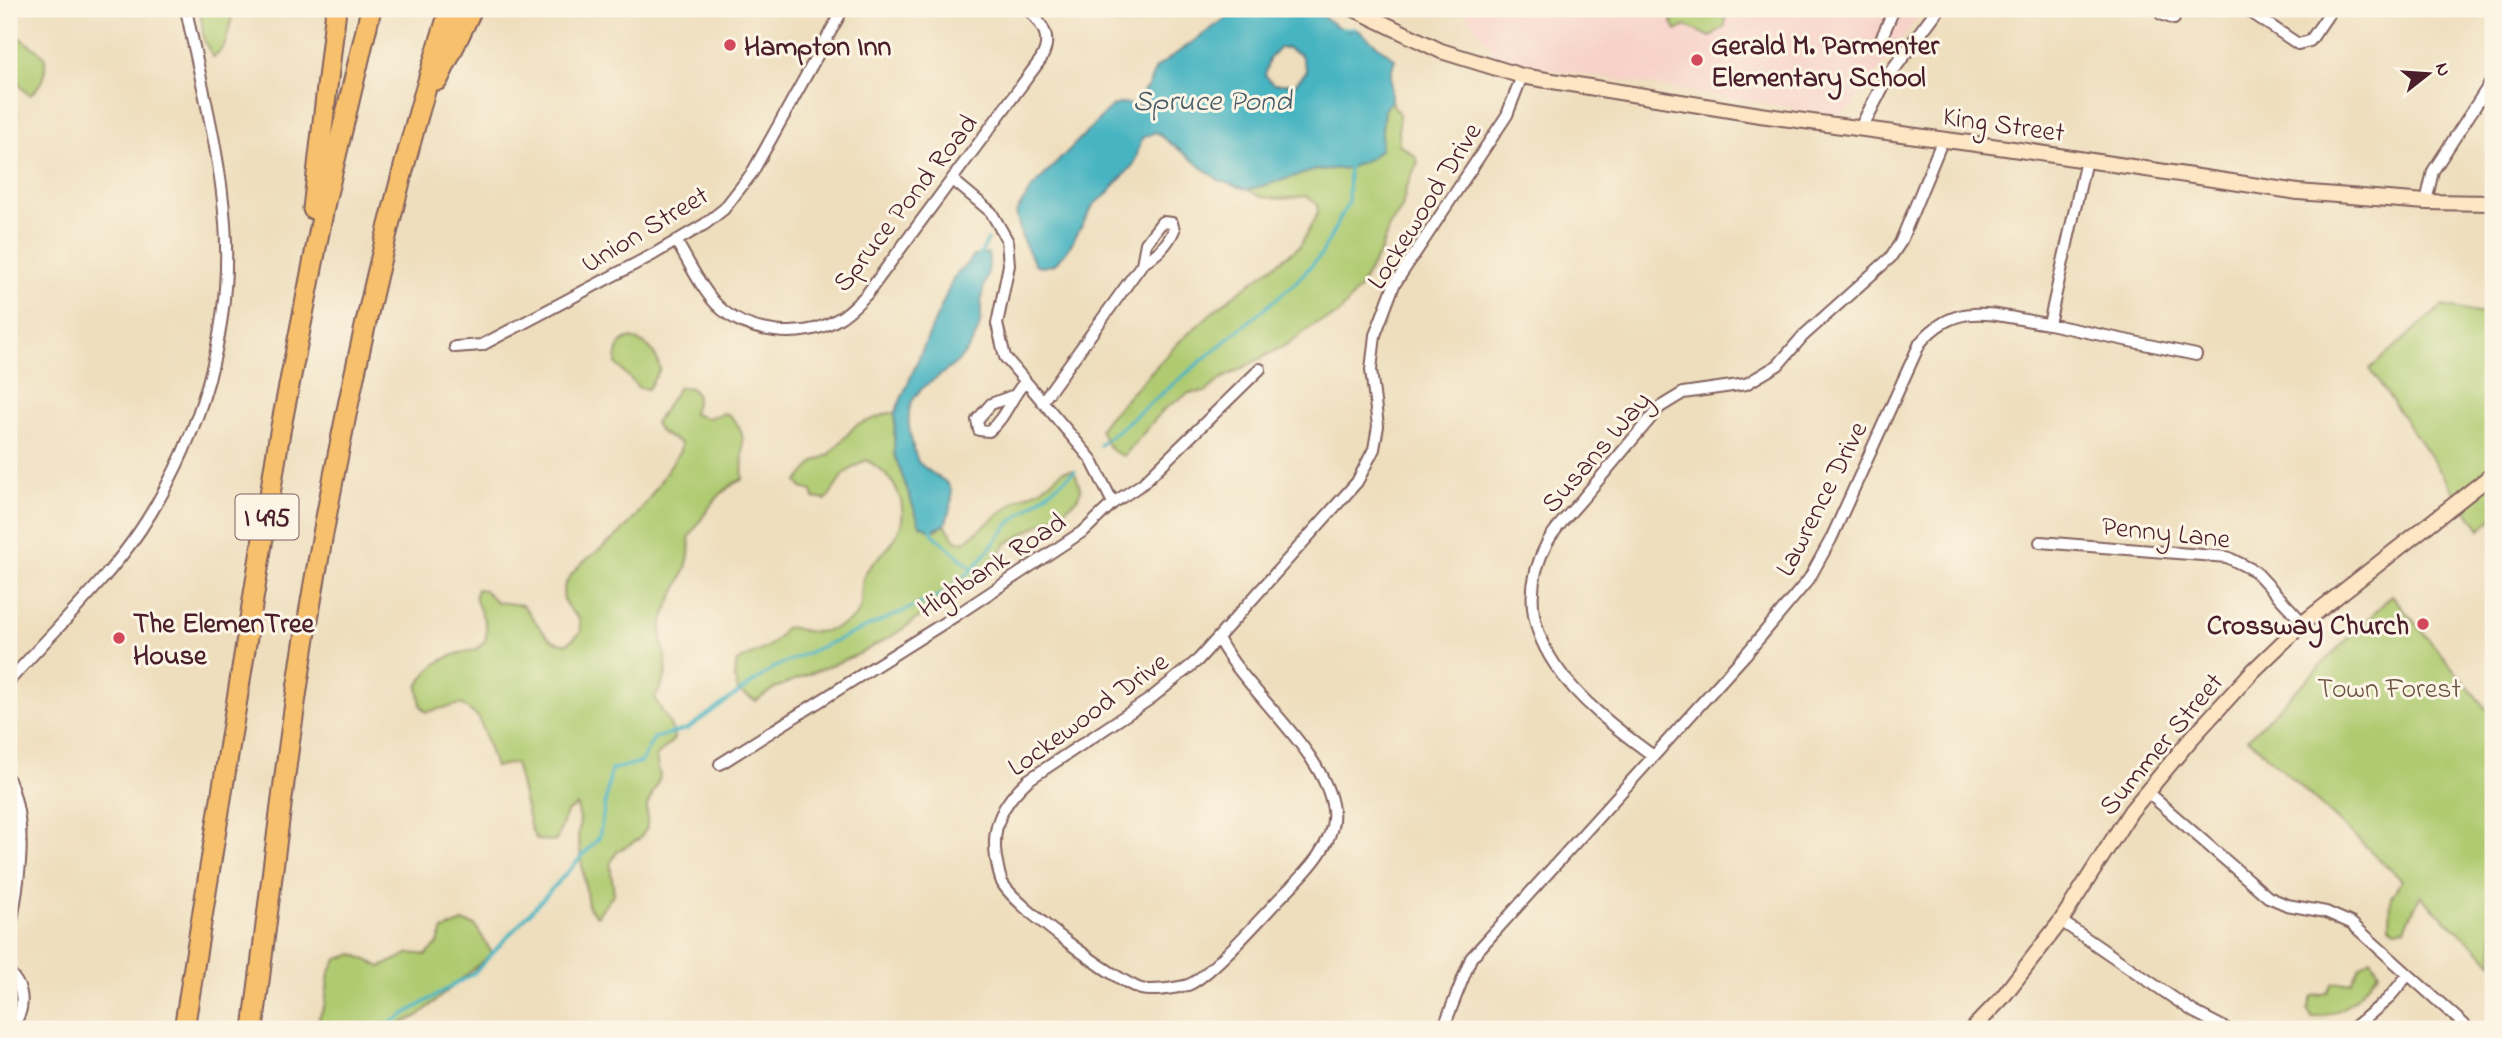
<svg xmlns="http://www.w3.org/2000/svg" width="2502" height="1038" viewBox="0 0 2502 1038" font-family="'Indie Flower',sans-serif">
  <rect width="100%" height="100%" fill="#fcf5e5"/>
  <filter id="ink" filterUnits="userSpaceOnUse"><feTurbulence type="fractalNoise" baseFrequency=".0143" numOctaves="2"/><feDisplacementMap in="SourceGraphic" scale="14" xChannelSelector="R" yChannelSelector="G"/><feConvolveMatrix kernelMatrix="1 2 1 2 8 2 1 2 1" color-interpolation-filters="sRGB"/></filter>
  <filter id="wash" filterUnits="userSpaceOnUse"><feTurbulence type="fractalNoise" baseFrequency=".00686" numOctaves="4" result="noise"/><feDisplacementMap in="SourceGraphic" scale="28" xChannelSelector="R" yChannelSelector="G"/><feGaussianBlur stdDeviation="1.57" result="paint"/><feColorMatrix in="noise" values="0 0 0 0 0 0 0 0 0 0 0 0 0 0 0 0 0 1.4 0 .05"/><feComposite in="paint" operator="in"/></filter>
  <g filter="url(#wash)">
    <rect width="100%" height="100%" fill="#eedebd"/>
    <path fill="#f7d1c8" d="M1462 9H1924L1851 108 1836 115 1520 64 1496 56Z"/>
    <path fill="#afca70" stroke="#7c744e" stroke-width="2" d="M200 9H235C227 26 231 46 213 57L204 41Z
      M1684 9H1725V26L1711 37 1686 26 1676 31 1671 20 1681 15Z
      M9 30 44 55C48 70 42 86 30 95 10 82 9 51 9 30Z
      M1391 101 1399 114V144L1415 156 1418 162 1406 188 1402 208 1389 227 1381 250 1359 289 1338 315 1315 324 1288 344 1221 379 1206 392 1189 393 1164 409 1124 456C1110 453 1105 442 1100 429L1108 418 1179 342 1216 309 1300 246 1318 212 1317 204 1306 196C1284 199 1267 202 1248 190L1316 170 1349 168 1380 150 1384 110Z
      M2442 306 2493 316V519L2480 529 2370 369Z
      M632 338C650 345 655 350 660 369L648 389 639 388 616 364C617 351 617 341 632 338Z
      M679 387 692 388 697 397 693 414 707 418 725 413C752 430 740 451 743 479 717 490 704 515 689 538 694 571 669 593 662 625 658 641 669 658 666 673 665 681 659 691 655 698 660 711 674 725 674 739L656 757 660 777 647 806V828L639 839 617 852 610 864 614 893 597 916 588 907 587 898 578 837 580 819 577 805 567 812 556 841 537 840 531 829 516 766 513 763 495 767 479 718 461 704 426 712 421 706 418 687C428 663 452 653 476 650L485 641C492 618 470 605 477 589L484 590 497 602 522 605C535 617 547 647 568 643L581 632 579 618C566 608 558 597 567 581 579 561 603 549 619 534 644 512 661 478 680 451L681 443 661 433 655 423Z
      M889 413H895L894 453 920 525 936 530 945 525 956 540 964 542 1017 500 1041 489 1063 471 1074 470 1081 490 1077 499 1063 511 1006 544 985 575 956 591 894 635 859 654 775 688 756 701 738 691 734 675 737 662C753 652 777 648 784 628 793 626 796 629 805 631 821 634 837 629 851 620 867 611 858 591 864 576 870 562 883 555 891 544 916 511 897 477 866 460L845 473 826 500 814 498 812 491 802 488 797 482 815 461 829 455 856 425Z
      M2392 595 2493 717V963L2420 896 2405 928 2395 930 2390 926 2391 897 2402 880 2248 738Z
      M463 922 475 925 492 953 418 1016 389 1029H314L325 1004 329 973 337 959 354 954 381 967 410 953 426 955 437 945 443 930Z
      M2371 959 2379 971C2357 998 2347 1013 2312 1018L2308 1010 2312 996 2327 993 2333 983 2351 982 2360 966Z"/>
    <path fill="#46b4c1" stroke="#486a76" stroke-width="2" fill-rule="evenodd" d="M1239 9C1256 9 1300 4 1313 10 1327 17 1340 35 1358 30L1395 59 1391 72V101L1384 110 1380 150 1371 158 1349 168 1316 170 1248 190 1220 181 1156 132 1142 138 1134 164 1104 197 1094 204 1069 248 1055 264 1042 267 1035 264 1022 239 1016 213 1031 189 1112 106 1124 103 1140 107 1145 100 1143 91 1148 86 1156 68ZM1279 48H1287L1301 55 1307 71 1295 84H1273L1265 75 1269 59Z
      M988 253C992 267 984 282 982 296 980 308 983 322 977 333 950 396 884 369 918 462 946 488 962 476 945 525L931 530 920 525 894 453 895 413 954 277 974 256Z"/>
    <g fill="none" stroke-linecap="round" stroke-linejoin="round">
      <path stroke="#46b4c1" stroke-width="3.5" d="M1341 29 1354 28V35
        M978 258 988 240
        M1100 445 1294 284 1321 255 1348 203 1349 165
        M931 527 933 534 973 569
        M380 1029 474 973 599 838 611 770 641 762 654 738 687 729 775 667 943 594 973 569 1010 523 1075 471"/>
    </g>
  </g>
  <g filter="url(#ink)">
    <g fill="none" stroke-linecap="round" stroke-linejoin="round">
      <g stroke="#83625e" stroke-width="14">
        <path id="minor" d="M1894 9 1882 37 1903 55
          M2164 9 2161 14 2174 19
          M2246 9 2298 44 2310 41 2332 9
          M953 180 991 212 1007 240 1009 265 997 324 1005 357 1091 459 1113 503
          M2426 202 2433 171 2493 79
          M676 241C689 262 700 287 717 305 745 334 803 341 838 319 849 313 858 303 867 294L1041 59C1053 38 1043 25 1028 9
          M2049 324 2196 355
          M455 347 482 345 654 254 705 224 724 209 752 173 843 9
          M1012 396 991 404 977 420 979 430 989 431C1006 417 1010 399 1024 383
          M1042 402 1142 264 1146 243 1162 222 1172 223 1174 230C1167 246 1156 255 1142 264
          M2040 542 2227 557 2255 571 2303 623
          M1219 640C1247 693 1326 752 1333 810 1337 844 1302 876 1280 898 1263 916 1208 978 1188 985 1177 988 1152 992 1141 989 1116 981 1017 907 1003 884 999 878 998 866 996 858 991 825 1003 803 1028 780L1150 699 1198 660 1357 482 1374 449 1378 426 1371 370 1375 335 1394 285 1507 115 1522 76
          M9 681C52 632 105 583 141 529 200 439 233 330 225 223 220 151 200 79 186 9
          M1652 755C1583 705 1498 636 1547 543 1556 526 1572 512 1584 497 1609 467 1635 437 1660 407L1683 393 1746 384 1778 365 1803 336 1890 258 1900 243 1943 139
          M720 764 955 616 1085 530 1113 503 1142 484 1260 369
          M9 780C30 831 18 886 9 937
          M2147 792 2268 897 2287 905 2326 912 2351 923 2469 1029
          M2061 921 2194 1012 2227 1029
          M9 973C26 989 26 1013 9 1029
          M1443 1029 1471 958 1746 654 1809 579 1831 539 1920 343C1958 297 1997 317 2049 324L2086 160
          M2352 1029 2387 1000 2408 975"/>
      </g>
      <g stroke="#83625e" stroke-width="16">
        <path id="tertiary" d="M1861 128 1886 79 1938 9"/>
      </g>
      <g stroke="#83625e" stroke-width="18">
        <path id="secondary" d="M1354 9 1441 51 1522 76 1760 115 2006 148 2298 192 2426 202 2493 203
          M1972 1029 2002 998 2061 921 2131 811 2190 740 2253 671 2303 623 2493 474"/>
      </g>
      <g stroke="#83625e" stroke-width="23">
        <path id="motorway" d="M438 80 472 9
          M313 209 336 9
          M184 1029 280 432 325 202 371 9
          M253 1029C272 881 288 732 314 584 348 390 390 196 450 9"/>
      </g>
      <use href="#minor" stroke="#fff" stroke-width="10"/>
      <use href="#tertiary" stroke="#fff" stroke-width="12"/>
      <use href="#secondary" stroke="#fce6c4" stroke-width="14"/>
      <use href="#motorway" stroke="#f7c06c" stroke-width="19"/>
    </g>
  </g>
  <g fill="#d1495b" stroke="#fcf5e5" stroke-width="2.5">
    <circle cx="730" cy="45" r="7"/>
    <circle cx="1697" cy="60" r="7"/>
    <circle cx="2423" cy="624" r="7"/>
    <circle cx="119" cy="638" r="7"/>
  </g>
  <g text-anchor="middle" stroke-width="6" stroke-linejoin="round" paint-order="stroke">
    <rect fill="#fcf5e5" stroke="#7f5f63" stroke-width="2" x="235.5" y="494.5" width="63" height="45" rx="5"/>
    <g font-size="26" font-weight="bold" fill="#4a1f2b">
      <text x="267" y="526">I 495</text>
    </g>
    <g font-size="28" font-weight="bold" fill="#4a1f2b" stroke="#fcf5e5" text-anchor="start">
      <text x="1711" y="54">Gerald M. Parmenter<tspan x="1711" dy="32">Elementary School</tspan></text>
      <text x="744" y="55">Hampton Inn</text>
      <text x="133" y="632">The ElemenTree<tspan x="133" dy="32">House</tspan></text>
      <text x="2409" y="634" text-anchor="end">Crossway Church</text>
    </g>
    <g font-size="28" fill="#4a1f2b" stroke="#fcf5e5">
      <text transform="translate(2004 123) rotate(8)" y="10">King Street</text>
      <text transform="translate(904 202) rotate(-52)" y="10">Spruce Pond Road</text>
      <text transform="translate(1423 205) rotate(-58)" y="10">Lockewood Drive</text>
      <text transform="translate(644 228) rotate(-31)" y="10">Union Street</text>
      <text transform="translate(1595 451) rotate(-49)" y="10">Susans Way</text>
      <text transform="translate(1820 498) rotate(-63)" y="10">Lawrence Drive</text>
      <text transform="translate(2166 531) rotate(6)" y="10">Penny Lane</text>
      <text transform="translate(991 564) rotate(-33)" y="10">Highbank Road</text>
      <text transform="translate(1087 713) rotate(-36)" y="10">Lockewood Drive</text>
      <text transform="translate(2160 743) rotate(-50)" y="10">Summer Street</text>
    </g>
    <g font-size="28" fill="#685240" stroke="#fcf5e5">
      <text x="2389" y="697">Town Forest</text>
    </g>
    <g font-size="30" font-style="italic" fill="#485b67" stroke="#fcf5e5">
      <text x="1212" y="110">Spruce Pond</text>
    </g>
  </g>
  <rect width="2502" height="1038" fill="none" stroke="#fcf5e5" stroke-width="35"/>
  <g transform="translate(2428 74) rotate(73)" stroke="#fcf5e5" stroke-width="5" paint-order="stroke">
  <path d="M0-5L12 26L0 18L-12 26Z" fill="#4a1f2b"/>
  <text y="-10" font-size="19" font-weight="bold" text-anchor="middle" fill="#4a1f2b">N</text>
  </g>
</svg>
